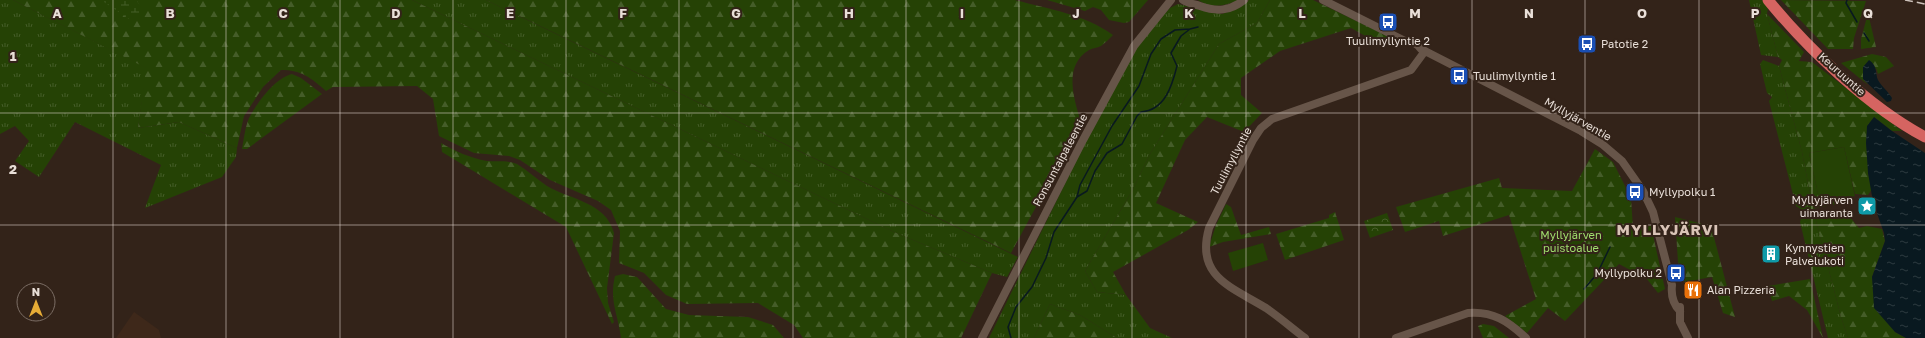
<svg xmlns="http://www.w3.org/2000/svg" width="1925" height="338" viewBox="0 0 1925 338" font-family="'Golos Text',sans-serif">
  <defs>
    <pattern id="grass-tufts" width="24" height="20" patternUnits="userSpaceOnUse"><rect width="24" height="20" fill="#254205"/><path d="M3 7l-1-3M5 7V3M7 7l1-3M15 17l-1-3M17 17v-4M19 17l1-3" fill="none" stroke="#455d29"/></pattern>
    <pattern id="forest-firs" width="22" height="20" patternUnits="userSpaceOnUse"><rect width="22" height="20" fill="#254205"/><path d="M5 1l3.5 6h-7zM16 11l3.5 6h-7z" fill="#455d29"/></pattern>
    <pattern id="wetland-marsh" width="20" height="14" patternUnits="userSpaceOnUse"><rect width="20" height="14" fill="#254205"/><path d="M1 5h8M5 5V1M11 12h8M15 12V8" fill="none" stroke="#455d29"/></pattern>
    <pattern id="park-crowns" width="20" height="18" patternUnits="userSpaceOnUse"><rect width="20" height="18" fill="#254205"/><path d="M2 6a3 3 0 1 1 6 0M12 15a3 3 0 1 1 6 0" fill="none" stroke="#455d29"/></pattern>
    <pattern id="water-ripples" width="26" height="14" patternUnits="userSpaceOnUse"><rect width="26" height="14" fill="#091920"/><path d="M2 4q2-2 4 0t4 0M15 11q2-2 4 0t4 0" fill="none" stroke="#2d3a40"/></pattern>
  </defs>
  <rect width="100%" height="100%" fill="#332319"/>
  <path fill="#3e281a" d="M134 312 159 330 161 338H116Z"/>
  <path fill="url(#grass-tufts)" d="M0 0H13L147 68 138 128 179 122 237 148 236 157 222 177 145 208 161 165 75 122 39 177 15 161 29 141 15 126 0 134Z
    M412 0H486L1018 257 1007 277 992 273 894 232Z
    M1198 0H1239C1225 6 1211 9 1198 0Z
    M1249 0H1270L1257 23 1219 44 1150 154 1132 191 1085 271 1097 292 1126 295 1150 328 1172 338H1117L1080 315 1050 304 1034 338H989L1086 141 1136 49 1165 13 1170 8 1178 4 1222 14 1239 8Z
    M1749 0H1762L1768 7 1767 14 1778 57 1761 55Z
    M1763 60 1779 66 1802 152 1813 209 1802 210 1796 206 1769 101 1772 97 1767 93 1760 64Z
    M1814 213 1841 317 1848 338H1828L1800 222 1802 216Z"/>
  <path fill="url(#forest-firs)" d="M13 0H412L894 232 992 273 961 338H803L794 325 758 303 687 304 666 295 644 273 619 263 620 231 611 210 598 201 550 180 520 160 509 156 474 153 439 136 433 99 417 86 333 87 326 91C311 78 302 70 281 70L263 87 244 116 237 148 179 122 138 128 146 68Z
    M486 0H1015C1048 9 1084 14 1113 35 1109 39 1105 43 1101 46 1097 48 1093 48 1089 50 1064 65 1073 96 1080 119L1064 155 1011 253Z
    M1047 0H1148L1129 22 1124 23 1109 20 1101 10 1093 7 1085 11Z
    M1270 0H1313L1406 45 1378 43 1351 28 1280 51 1241 78V95L1262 113 1244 132 1207 117 1185 140 1156 203 1198 222 1188 230 1113 272 1126 295 1097 292 1085 271 1132 191 1150 154 1219 44 1257 23Z
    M1781 0 1866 1 1854 38 1853 49H1828Z
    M1868 13 1876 47 1861 49V39Z
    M1767 14 1804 52 1799 61 1812 62 1902 131H1892L1874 117 1868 173 1872 189 1868 195 1855 194 1844 147 1809 153 1821 207 1813 209 1802 152 1779 66 1782 60 1778 57Z
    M1872 54 1886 57 1894 66 1878 74 1876 68 1863 79 1868 85 1841 63Z
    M292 74 301 78 322 94 247 149H242C244 138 245 128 249 118 257 103 275 78 292 74Z
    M441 143C455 151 470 158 487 161 497 162 507 160 517 164 527 170 537 179 547 186 571 200 606 202 614 233L607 288 608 303 614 322 612 324 566 227 442 152Z
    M1595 149 1613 162 1631 198 1633 228 1651 226 1665 289 1658 293 1647 279 1619 264 1565 321 1548 308 1527 333 1505 316 1536 299 1509 215 1443 236 1439 221 1405 232 1396 207 1499 178 1502 188 1572 191Z
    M1226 204 1231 207 1241 235 1269 227 1271 234 1223 242 1209 247 1216 225Z
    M1844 210 1859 228 1867 226 1882 229 1885 241 1872 277 1895 332 1906 338H1848L1841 317 1814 213Z
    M1335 212 1344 240 1285 260 1276 234 1329 218V215Z
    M1675 217 1711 226 1735 317 1723 313 1712 277 1684 282 1678 262Z
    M623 274 637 277 666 309 689 315 748 317 773 325 784 338H621C618 314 609 301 615 276Z
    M1810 279 1823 338 1807 310 1789 296 1772 301 1768 286Z
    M1050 304 1080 315 1117 338H1034Z
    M1483 324 1494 326 1509 338H1483L1478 326Z"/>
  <path fill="url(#wetland-marsh)" d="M101 0H136L143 9 142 15 132 21Z"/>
  <path fill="url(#park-crowns)" d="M1387 213 1393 230 1370 238 1364 221Z"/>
  <path fill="#254205" d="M1844 147 1855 196 1842 199 1843 203 1821 207 1809 153Z
    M1263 243 1268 260 1233 271 1228 253Z"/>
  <path fill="url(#water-ripples)" d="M1869 60C1878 66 1875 73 1878 80 1882 87 1888 91 1892 98L1891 101 1887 102 1863 79V67Z
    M1874 117 1892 131 1925 153V338H1906L1895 332 1874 308 1872 277 1885 241 1884 233 1873 202 1868 173 1866 143 1867 126Z"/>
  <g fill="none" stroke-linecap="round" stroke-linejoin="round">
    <path stroke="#091920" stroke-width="1.5" d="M1847 0 1846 3 1857 22
      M1864 33 1869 41
      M1077 197 1080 185 1112 126 1139 86 1151 54 1161 39 1175 30 1190 29
      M1584 289 1597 274 1610 247
      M1011 338 1008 327 1016 307 1032 287 1046 258 1054 232 1077 197 1087 191 1095 171 1107 153 1122 144 1137 116 1141 112C1165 110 1172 86 1177 66L1171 53 1181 36 1190 29 1198 27"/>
    <path stroke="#675549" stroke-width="8" d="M1183 0C1189 4 1194 4 1200 6 1217 12 1230 11 1244 0
      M1323 0 1405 41C1412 41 1417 43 1421 49L1581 131 1602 144 1622 161 1643 191 1653 212 1672 285C1671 294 1673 304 1680 311
      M1680 307V322L1688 338
      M982 338 1083 140 1134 46 1171 0
      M1305 338C1292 328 1279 317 1266 308 1232 287 1195 277 1209 228L1253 140 1261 128 1272 119 1411 70 1425 51
      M1396 338 1468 313C1493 311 1508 321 1526 338"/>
    <path stroke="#d56461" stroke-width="11" d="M1768 0C1808 49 1869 107 1925 137"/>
    <path stroke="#cdc2bb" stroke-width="1.5" stroke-dasharray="8 4" stroke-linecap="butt" d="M1905 0 1925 4"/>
  </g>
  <path fill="none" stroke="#e9dfd8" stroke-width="1" stroke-opacity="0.55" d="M113 0V338M226 0V338M340 0V338M453 0V338M566 0V338M679 0V338M793 0V338M906 0V338M1019 0V338M1132 0V338M1246 0V338M1359 0V338M1472 0V338M1585 0V338M1699 0V338M1812 0V338M0 113H1925M0 225H1925"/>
  <defs>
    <g id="bus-square" transform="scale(1)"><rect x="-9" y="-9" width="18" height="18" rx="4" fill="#1a4fb4" stroke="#332319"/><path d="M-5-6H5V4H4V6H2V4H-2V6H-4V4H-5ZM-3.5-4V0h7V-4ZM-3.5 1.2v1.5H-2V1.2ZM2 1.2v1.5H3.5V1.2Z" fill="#fff"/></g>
    <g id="sight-square" transform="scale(1)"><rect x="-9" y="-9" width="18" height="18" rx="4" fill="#0f9aa8" stroke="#332319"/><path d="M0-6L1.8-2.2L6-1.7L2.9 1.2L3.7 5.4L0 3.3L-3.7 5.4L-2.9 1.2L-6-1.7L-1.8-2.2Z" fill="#fff"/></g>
    <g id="building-square" transform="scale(1)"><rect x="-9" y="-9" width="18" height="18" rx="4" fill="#0f9aa8" stroke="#332319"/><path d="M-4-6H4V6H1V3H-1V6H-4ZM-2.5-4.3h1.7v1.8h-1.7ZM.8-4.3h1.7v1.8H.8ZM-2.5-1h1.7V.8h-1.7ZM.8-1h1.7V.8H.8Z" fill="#fff"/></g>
    <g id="restaurant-square" transform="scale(1)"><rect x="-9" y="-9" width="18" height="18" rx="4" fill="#e8710a" stroke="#332319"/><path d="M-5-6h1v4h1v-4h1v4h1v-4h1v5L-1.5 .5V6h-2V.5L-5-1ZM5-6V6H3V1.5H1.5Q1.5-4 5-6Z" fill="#fff"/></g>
  </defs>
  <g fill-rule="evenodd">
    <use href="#bus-square" x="1388" y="22"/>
    <use href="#bus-square" x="1587" y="44"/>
    <use href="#bus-square" x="1459" y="76"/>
    <use href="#bus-square" x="1635" y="192"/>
    <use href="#sight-square" x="1867" y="206"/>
    <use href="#building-square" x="1771" y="254"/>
    <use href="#bus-square" x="1676" y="273"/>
    <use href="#restaurant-square" x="1693" y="290"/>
  </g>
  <g text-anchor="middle" stroke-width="4" stroke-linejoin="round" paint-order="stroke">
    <g font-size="11" fill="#e9dfd8" stroke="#332319" text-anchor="start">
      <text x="1388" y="45" text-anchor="middle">Tuulimyllyntie 2</text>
      <text x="1601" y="48">Patotie 2</text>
      <text x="1473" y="80">Tuulimyllyntie 1</text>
      <text x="1649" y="196">Myllypolku 1</text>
      <text x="1853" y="204" text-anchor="end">Myllyjärven<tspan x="1853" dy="13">uimaranta</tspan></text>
      <text x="1785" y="252">Kynnystien<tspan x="1785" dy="13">Palvelukoti</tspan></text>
      <text x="1662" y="277" text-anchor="end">Myllypolku 2</text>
      <text x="1707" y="294">Alan Pizzeria</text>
    </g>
    <g font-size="11" fill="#e9dfd8" stroke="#332319">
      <text transform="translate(1842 74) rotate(42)" y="4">Keuruuntie</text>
      <text transform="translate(1578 119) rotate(30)" y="4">Myllyjärventie</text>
      <text transform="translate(1060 160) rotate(-62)" y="4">Ronsuntaipaleentie</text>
      <text transform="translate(1231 161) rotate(-62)" y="4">Tuulimyllyntie</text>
    </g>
    <g font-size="11" fill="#a0de6d" stroke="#332319">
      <text x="1571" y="239">Myllyjärven<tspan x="1571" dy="13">puistoalue</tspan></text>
    </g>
    <g font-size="15" font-weight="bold" letter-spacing="1" fill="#d9c4b7" stroke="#332319">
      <text x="1668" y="235">MYLLYJÄRVI</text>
    </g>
  </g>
  <g font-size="13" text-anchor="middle" font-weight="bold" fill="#e9dfd8" stroke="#332319" stroke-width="4" stroke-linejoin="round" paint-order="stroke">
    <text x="57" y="18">A</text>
    <text x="170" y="18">B</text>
    <text x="283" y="18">C</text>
    <text x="396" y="18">D</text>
    <text x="510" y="18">E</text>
    <text x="623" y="18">F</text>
    <text x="736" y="18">G</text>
    <text x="849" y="18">H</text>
    <text x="962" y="18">I</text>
    <text x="1076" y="18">J</text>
    <text x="1189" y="18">K</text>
    <text x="1302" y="18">L</text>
    <text x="1415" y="18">M</text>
    <text x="1529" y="18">N</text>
    <text x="1642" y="18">O</text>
    <text x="1755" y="18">P</text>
    <text x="1868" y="18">Q</text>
    <text x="13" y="61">1</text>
    <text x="13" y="174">2</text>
  </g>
  <g transform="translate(36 302)"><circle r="19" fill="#332319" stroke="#7c6e65"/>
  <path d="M0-3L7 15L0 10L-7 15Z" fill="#e7ac36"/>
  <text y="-6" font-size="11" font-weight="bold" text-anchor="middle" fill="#e9dfd8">N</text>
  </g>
</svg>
